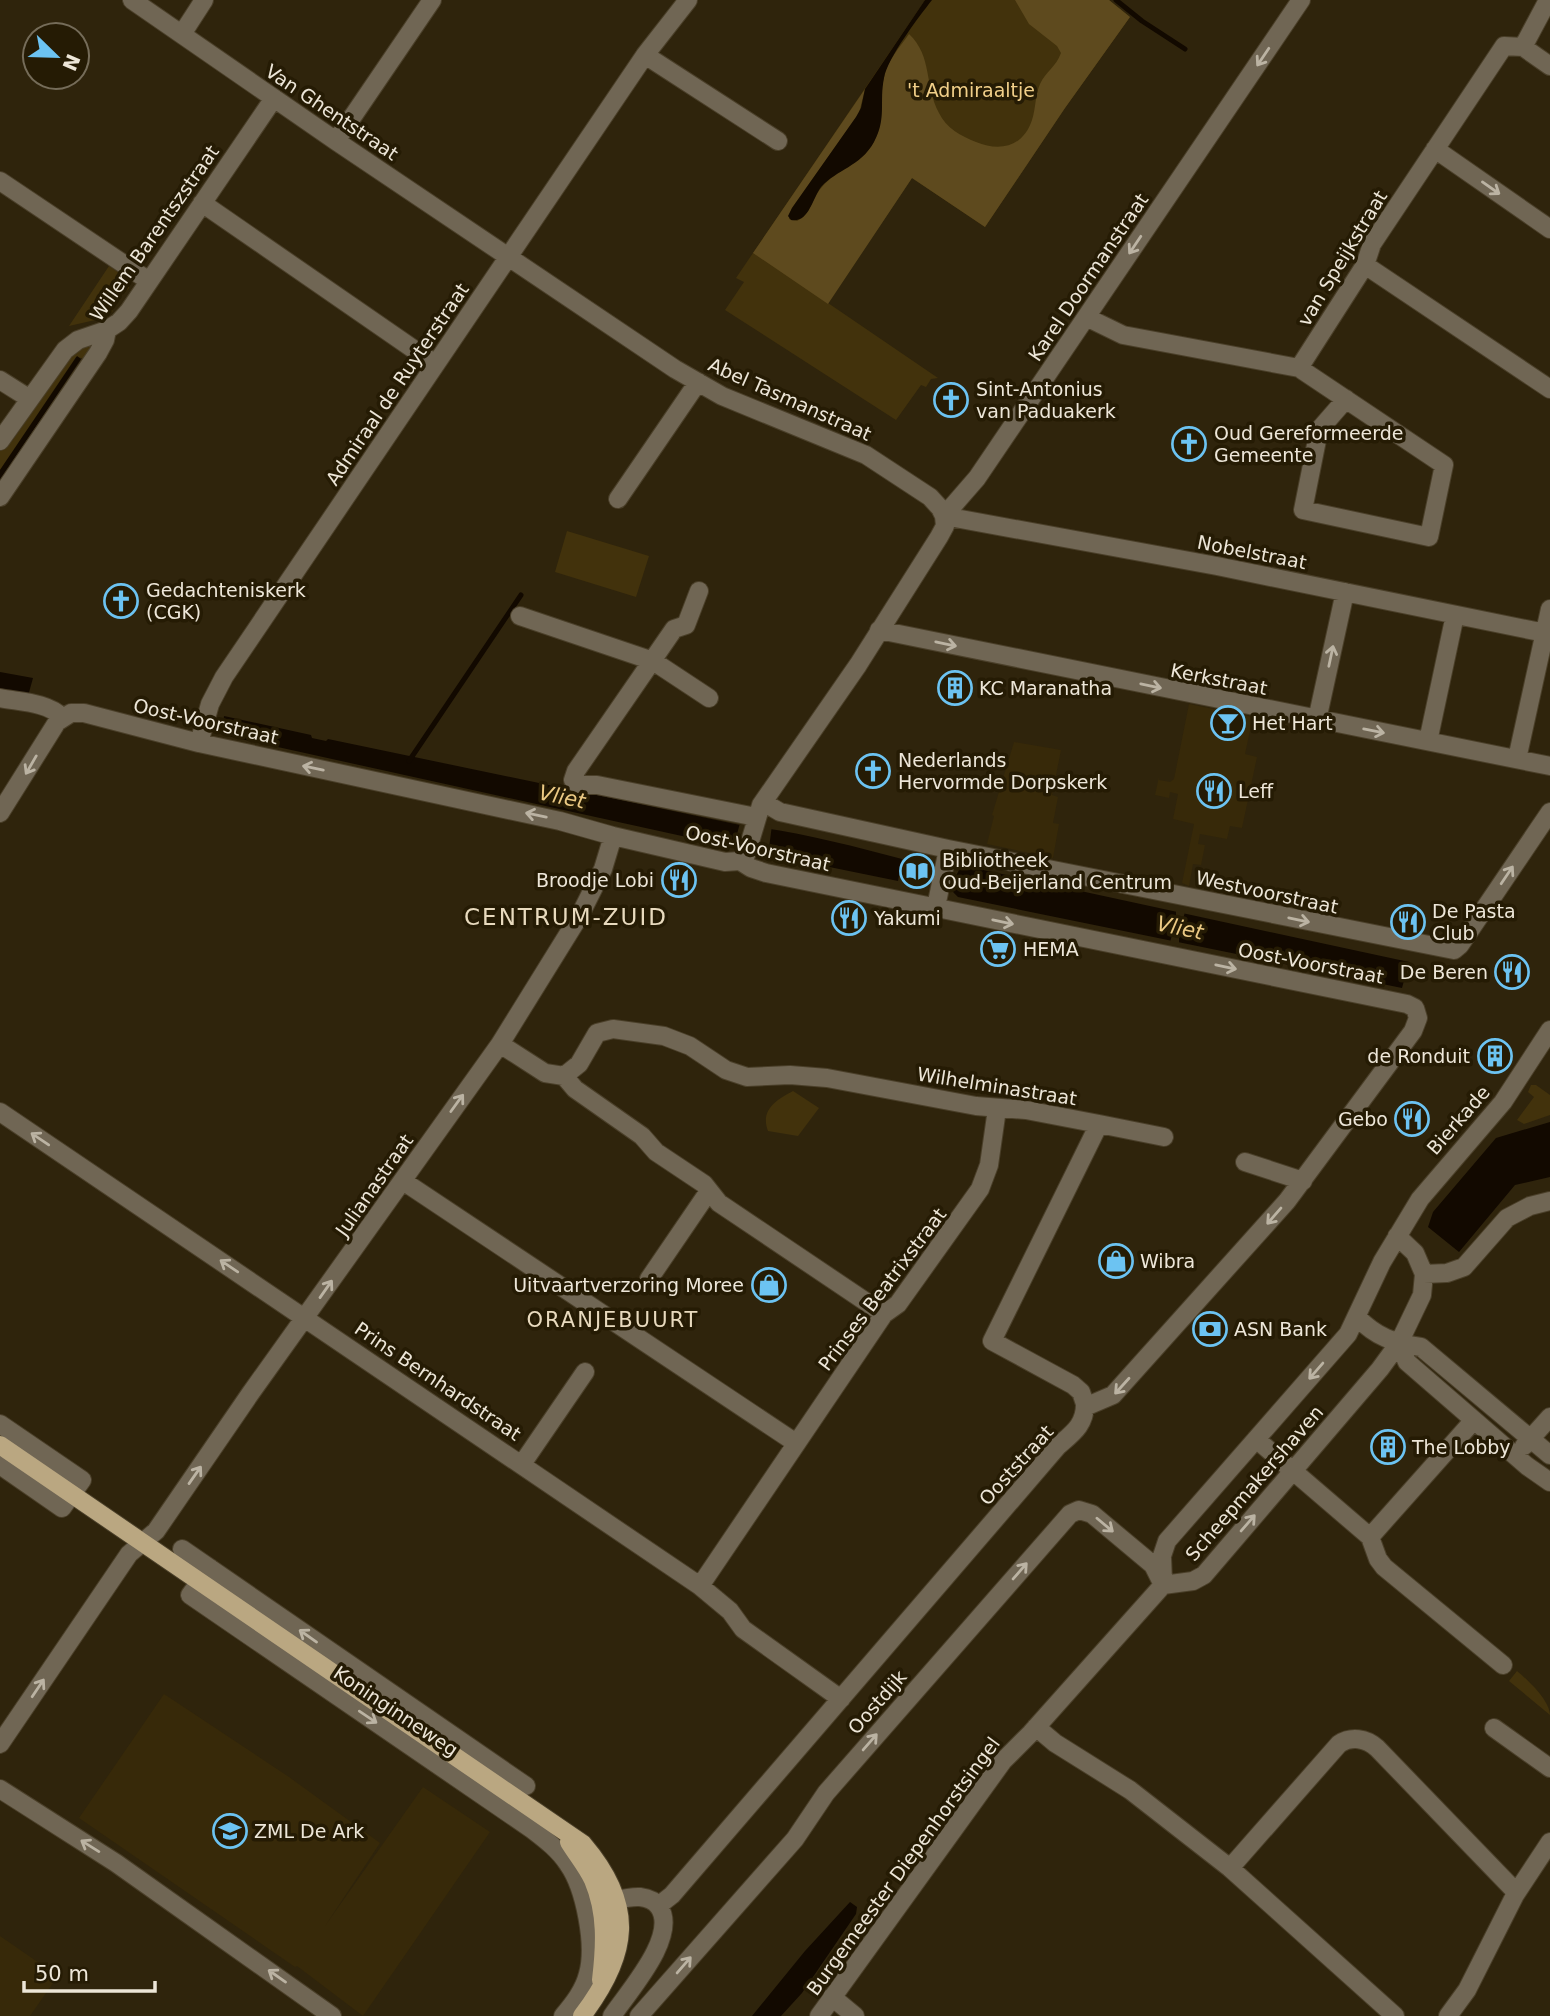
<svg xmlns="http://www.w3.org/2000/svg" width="1550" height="2016" viewBox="0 0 1550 2016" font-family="'DejaVu Sans',sans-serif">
  <rect width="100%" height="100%" fill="#2f240c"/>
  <path fill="#372909" d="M1189 704 1253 717 1245 754 1257 757 1242 828 1230 826 1227 839 1200 834 1198 844 1205 845 1201 865 1193 864 1189 886 1182 883 1194 824 1173 819 1178 794 1170 792 1169 798 1155 795 1159 777V780L1170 782 1174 779Z
    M1014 742 1061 750 1052 795 1058 797 1053 823 1059 824 1053 858 987 844 994 816 992 815Z
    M164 1694 289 1777 380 1843 325 1926 423 1787 490 1832 363 2016 297 1966 295 1967 79 1818Z
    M0 1936 58 1976 30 2016H0Z"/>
  <path fill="#42320c" d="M925 0H1109L1130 17 1065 108 985 227 912 178 828 303 938 378 931 379 926 387 921 385 896 420 725 310 744 282 736 278Z
    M109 266 127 278 129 288 125 293 115 286 103 304 113 311 104 318 69 326Z
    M97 341 87 359 76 357 0 470V451L13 440 71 354 83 346Z
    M567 531 649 556 636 597 555 572Z
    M1531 1085H1536L1550 1095V1115L1524 1124 1517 1120 1534 1097 1528 1092Z
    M793 1091 819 1108 798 1136 768 1131C760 1110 776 1100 793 1091Z
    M1517 1671C1528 1680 1550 1701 1550 1715L1509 1681Z"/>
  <path fill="#5e4a1e" d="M1015 0H1109L1130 17 1065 108 985 227 912 178 828 304 753 253 865 89 859 113 792 208 789 215V219L797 221C811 214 812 198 822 187 836 170 859 166 872 145 887 121 878 102 884 77 887 61 900 47 909 34 933 57 924 85 939 113 946 128 961 136 976 142 1000 152 1023 147 1032 120 1036 108 1035 95 1040 84 1046 71 1056 67 1061 53L1057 46 1029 24Z"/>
  <path fill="#120900" d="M925 0H932C918 18 888 57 884 78 879 102 887 118 874 142 860 167 837 169 821 187 812 199 809 223 791 220L788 216 792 208 856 117 861 108 865 89Z
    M77 356 81 359 0 480V470Z
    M0 672 33 678 28 696 0 690Z
    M224 716 311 735 312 738 326 741 328 739 740 825C795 831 849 845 902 859L898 881 732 847 232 737 223 733Z
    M961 866H965L1409 962 1402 988 958 897 953 892 955 878Z
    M1550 1122V1177L1515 1185 1459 1252 1428 1227 1433 1212 1496 1138Z
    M850 1902 857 1907 856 1914 802 1993 781 2016H752L805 1951Z"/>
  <path fill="#2f240c" d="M740 823 772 825 768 856 733 849Z
    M1176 910 1185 912 1179 933V944L1170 942 1176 922Z"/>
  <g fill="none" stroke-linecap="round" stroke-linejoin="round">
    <path stroke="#120900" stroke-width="5" d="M1116 0 1142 21 1185 49
      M409 761 521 595"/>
    <g stroke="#4a3f29" stroke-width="20">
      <path id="minor" d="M132 0 336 141 675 369 722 396 866 455 930 497 940 508 944 516
        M182 34 204 0
        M1523 47 1550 66
        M645 55 778 141
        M336 141 432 0
        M1435 149 1550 229
        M0 181 149 281
        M202 203 435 364
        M1365 265 1550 389
        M1086 317 1123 335 1299 368 1365 265 1372 244 1504 46 1523 47 1548 0
        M1299 368 1444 465 1429 537 1303 510 1319 430 1346 399
        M0 380 30 399
        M0 441 65 350 78 340 107 330
        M0 497 98 353 105 340 107 330 119 322 129 311 274 98
        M618 499 698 382
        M944 516 1217 566 1550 634
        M699 591 686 625 674 629 576 771 573 780 578 785H597L756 817
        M520 616 653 661 709 698
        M879 630 1550 766
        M0 698C20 702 47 702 62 717
        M1317 720 1345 592
        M1430 732 1455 615
        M199 743 210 704 224 677 645 55 688 0
        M1517 759 1550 609
        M763 802 780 812 948 849 1454 950 1460 945 1550 812
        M0 813 57 722 71 713H84L199 743 560 821 613 836 725 862 740 861 751 868 766 873 1407 1004 1415 1008 1418 1018 1413 1031 1287 1201 1113 1395 1085 1407
        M740 861 746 855 761 805 858 665 939 537 945 526 944 516 977 478 1301 0
        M936 907 948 849
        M500 1044 545 1073 564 1076 575 1089 642 1136 656 1152 704 1184 719 1203 884 1314
        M564 1076 579 1064 597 1033 613 1029 664 1036 690 1046 726 1070 747 1077 790 1075 827 1078 976 1106 1026 1110 1099 1124 992 1341 1073 1385 1081 1392 1085 1404C1085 1425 1073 1433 1058 1446L672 1895 658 1906
        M0 1112 700 1586 730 1611 743 1629 841 1699
        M1099 1124 1164 1137
        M1245 1162 1303 1181
        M403 1181 796 1443
        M1424 1274 1447 1273 1464 1267 1507 1218 1530 1206 1550 1201
        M649 1279 709 1191
        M1357 1317C1376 1337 1394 1343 1421 1347L1550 1455
        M1399 1343 1407 1362 1527 1466 1550 1482
        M0 1424 82 1480 62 1508 0 1465
        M1256 1439 1370 1537 1378 1559 1384 1567 1503 1665
        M1524 1446 1550 1417
        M522 1464 585 1372
        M1370 1537 1474 1420
        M182 1549 526 1786
        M210 1568 190 1595 533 1830C546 1840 559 1850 568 1864 585 1888 596 1945 588 1974 584 1990 574 2003 563 2016
        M1163 1581 1162 1556 1167 1541 1348 1334 1382 1262 1420 1199 1503 1102 1550 1030
        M1163 1585 1193 1581 1204 1575 1380 1369 1399 1343 1422 1295 1424 1274 1415 1253 1397 1236
        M700 1586 884 1314 898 1304 980 1189 989 1165 997 1109
        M1036 1727 1055 1743 1130 1790 1230 1868 1395 2016
        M1494 1728 1550 1768
        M0 1744 129 1554 156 1531 250 1394 500 1044 580 915 603 869 613 836
        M0 1789 116 1863 332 2016
        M1230 1868 1339 1744C1351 1736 1366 1738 1377 1748L1516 1892
        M603 1903C615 1901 628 1896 640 1897 648 1898 655 1901 659 1907 679 1936 628 1992 612 2016
        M832 1997 855 2016
        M639 2016 795 1839 826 1793 1070 1514 1079 1510 1092 1514 1153 1565 1163 1585
        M819 2016 1003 1761 1031 1733 1163 1585
        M1448 2016 1467 1990 1515 1895 1550 1842"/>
    </g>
    <g stroke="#4a3f29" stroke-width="20">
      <path id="major" d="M0 1445 583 1844C636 1906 629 1954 582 2016
        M569 1842C577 1855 587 1867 593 1880 607 1913 605 1946 601 1980"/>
    </g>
    <use href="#minor" stroke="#706654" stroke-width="18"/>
    <use href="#major" stroke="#baa781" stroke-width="18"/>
  </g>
  <defs><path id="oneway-shaft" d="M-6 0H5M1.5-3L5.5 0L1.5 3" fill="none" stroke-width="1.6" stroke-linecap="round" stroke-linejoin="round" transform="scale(1.75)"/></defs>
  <g stroke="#bbb3a3">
    <use href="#oneway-shaft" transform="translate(1263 57) rotate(124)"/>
    <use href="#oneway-shaft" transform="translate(1491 188) rotate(35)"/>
    <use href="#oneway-shaft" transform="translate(1135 245) rotate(124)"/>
    <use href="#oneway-shaft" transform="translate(946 644) rotate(12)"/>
    <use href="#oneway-shaft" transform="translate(1331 656) rotate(-78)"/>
    <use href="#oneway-shaft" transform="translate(1151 686) rotate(12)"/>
    <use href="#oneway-shaft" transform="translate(1374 731) rotate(11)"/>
    <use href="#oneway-shaft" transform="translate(31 765) rotate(120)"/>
    <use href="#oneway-shaft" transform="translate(313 768) rotate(-168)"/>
    <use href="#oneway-shaft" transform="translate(536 815) rotate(-168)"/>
    <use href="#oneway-shaft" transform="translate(1507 875) rotate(-56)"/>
    <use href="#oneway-shaft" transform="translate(1299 920) rotate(12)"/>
    <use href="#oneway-shaft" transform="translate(1003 922) rotate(12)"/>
    <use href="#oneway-shaft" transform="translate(1226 967) rotate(12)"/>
    <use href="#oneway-shaft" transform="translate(457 1103) rotate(-54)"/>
    <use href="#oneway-shaft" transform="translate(40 1139) rotate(-146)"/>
    <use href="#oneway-shaft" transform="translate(1274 1216) rotate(131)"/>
    <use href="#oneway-shaft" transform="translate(229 1266) rotate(-146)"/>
    <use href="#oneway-shaft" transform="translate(326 1289) rotate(-55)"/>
    <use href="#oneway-shaft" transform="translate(1316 1371) rotate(131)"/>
    <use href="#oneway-shaft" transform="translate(1122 1386) rotate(132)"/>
    <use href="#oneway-shaft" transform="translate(195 1475) rotate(-55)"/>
    <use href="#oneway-shaft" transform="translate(1248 1523) rotate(-49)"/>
    <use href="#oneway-shaft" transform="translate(1105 1525) rotate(40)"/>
    <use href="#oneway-shaft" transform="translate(1020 1571) rotate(-49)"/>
    <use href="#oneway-shaft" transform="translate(308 1636) rotate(-145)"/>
    <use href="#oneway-shaft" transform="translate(38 1688) rotate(-56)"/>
    <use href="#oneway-shaft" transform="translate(368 1717) rotate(34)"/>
    <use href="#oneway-shaft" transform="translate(870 1742) rotate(-49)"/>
    <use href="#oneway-shaft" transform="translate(90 1846) rotate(-148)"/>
    <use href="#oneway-shaft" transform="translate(684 1965) rotate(-49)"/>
    <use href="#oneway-shaft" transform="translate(277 1976) rotate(-145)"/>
  </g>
  <defs>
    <g id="church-ring" transform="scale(1.75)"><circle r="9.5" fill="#251b04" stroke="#6cc3f2" stroke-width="1.5"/><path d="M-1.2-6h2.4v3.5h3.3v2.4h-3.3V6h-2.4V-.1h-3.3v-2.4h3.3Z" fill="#6cc3f2"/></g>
    <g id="building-ring" transform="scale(1.75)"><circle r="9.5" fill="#251b04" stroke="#6cc3f2" stroke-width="1.5"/><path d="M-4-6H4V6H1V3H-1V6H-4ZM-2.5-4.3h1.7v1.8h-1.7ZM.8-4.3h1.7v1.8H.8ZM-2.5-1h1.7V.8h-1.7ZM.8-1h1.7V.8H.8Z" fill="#6cc3f2"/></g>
    <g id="bar-ring" transform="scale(1.75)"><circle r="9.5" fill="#251b04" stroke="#6cc3f2" stroke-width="1.5"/><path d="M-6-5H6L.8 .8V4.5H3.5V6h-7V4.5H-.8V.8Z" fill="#6cc3f2"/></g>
    <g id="restaurant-ring" transform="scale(1.75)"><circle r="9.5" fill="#251b04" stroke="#6cc3f2" stroke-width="1.5"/><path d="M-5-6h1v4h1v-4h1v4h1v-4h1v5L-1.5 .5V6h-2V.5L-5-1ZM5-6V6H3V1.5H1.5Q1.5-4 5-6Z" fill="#6cc3f2"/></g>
    <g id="library-ring" transform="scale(1.75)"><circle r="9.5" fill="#251b04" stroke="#6cc3f2" stroke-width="1.5"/><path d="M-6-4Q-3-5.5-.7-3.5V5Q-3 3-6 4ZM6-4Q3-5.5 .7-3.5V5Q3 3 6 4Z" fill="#6cc3f2"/></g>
    <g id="supermarket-ring" transform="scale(1.75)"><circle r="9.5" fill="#251b04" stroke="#6cc3f2" stroke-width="1.5"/><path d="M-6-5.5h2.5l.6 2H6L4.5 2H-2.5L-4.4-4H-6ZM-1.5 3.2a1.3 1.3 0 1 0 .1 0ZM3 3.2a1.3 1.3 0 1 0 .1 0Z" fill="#6cc3f2"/></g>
    <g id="shop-ring" transform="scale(1.75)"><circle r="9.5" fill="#251b04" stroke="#6cc3f2" stroke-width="1.5"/><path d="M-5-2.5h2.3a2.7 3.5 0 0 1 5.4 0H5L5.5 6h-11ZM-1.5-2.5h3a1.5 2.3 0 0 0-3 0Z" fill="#6cc3f2"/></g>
    <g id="bank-ring" transform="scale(1.75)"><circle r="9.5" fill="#251b04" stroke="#6cc3f2" stroke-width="1.5"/><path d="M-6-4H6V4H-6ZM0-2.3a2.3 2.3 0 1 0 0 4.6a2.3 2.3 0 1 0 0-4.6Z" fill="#6cc3f2"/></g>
    <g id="school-ring" transform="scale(1.75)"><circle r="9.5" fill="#251b04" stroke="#6cc3f2" stroke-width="1.5"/><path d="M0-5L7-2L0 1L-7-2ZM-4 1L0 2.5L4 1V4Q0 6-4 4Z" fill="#6cc3f2"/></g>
  </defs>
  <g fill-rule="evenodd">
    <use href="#church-ring" x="951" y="400"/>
    <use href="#church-ring" x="1189" y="444"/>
    <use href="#church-ring" x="121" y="601"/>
    <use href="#building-ring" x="955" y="688"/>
    <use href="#bar-ring" x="1228" y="723"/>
    <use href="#church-ring" x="873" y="771"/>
    <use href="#restaurant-ring" x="1214" y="791"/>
    <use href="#library-ring" x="917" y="871"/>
    <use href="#restaurant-ring" x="679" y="880"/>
    <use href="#restaurant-ring" x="849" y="918"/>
    <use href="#restaurant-ring" x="1408" y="922"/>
    <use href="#supermarket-ring" x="998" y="949"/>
    <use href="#restaurant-ring" x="1512" y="972"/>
    <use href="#building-ring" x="1495" y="1056"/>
    <use href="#restaurant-ring" x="1412" y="1119"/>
    <use href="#shop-ring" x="1116" y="1261"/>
    <use href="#shop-ring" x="769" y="1285"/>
    <use href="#bank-ring" x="1210" y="1329"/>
    <use href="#building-ring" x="1388" y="1447"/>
    <use href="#school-ring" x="230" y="1831"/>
  </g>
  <g text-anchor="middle" stroke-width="7" stroke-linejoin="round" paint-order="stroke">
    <g font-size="19" fill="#f1cf89" stroke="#251b04">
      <text x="971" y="97">'t Admiraaltje</text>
    </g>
    <g font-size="19" fill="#ede6d8" stroke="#251b04">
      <text transform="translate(332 112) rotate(34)" y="7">Van Ghentstraat</text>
      <text transform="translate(154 233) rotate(-55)" y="7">Willem Barentszstraat</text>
      <text transform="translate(1342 258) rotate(-59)" y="7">van Speijkstraat</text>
      <text transform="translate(1088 277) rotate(-56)" y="7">Karel Doormanstraat</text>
      <text transform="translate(397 384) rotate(-56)" y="7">Admiraal de Ruyterstraat</text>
      <text transform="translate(790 399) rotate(24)" y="7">Abel Tasmanstraat</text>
      <text transform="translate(1252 552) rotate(11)" y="7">Nobelstraat</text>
      <text transform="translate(1219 679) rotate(11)" y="7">Kerkstraat</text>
      <text transform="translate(206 721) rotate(13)" y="7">Oost-Voorstraat</text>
      <text transform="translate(758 848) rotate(13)" y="7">Oost-Voorstraat</text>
      <text transform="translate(1267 892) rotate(12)" y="7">Westvoorstraat</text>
      <text transform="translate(1311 963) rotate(11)" y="7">Oost-Voorstraat</text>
      <text transform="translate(997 1086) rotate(9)" y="7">Wilhelminastraat</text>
      <text transform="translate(1458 1120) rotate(-49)" y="7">Bierkade</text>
      <text transform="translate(374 1185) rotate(-55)" y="7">Julianastraat</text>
      <text transform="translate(882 1289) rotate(-53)" y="7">Prinses Beatrixstraat</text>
      <text transform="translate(438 1381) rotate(34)" y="7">Prins Bernhardstraat</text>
      <text transform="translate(1016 1465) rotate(-48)" y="7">Ooststraat</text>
      <text transform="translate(1254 1483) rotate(-49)" y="7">Scheepmakershaven</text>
      <text transform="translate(877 1702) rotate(-49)" y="7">Oostdijk</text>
      <text transform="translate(396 1711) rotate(34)" y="7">Koninginneweg</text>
      <text transform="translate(903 1866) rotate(-54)" y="7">Burgemeester Diepenhorstsingel</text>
    </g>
    <g font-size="19" fill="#ede6d8" stroke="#251b04" text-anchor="start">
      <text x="976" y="396">Sint-Antonius<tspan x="976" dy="22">van Paduakerk</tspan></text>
      <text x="1214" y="440">Oud Gereformeerde<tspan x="1214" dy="22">Gemeente</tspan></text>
      <text x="146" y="597">Gedachteniskerk<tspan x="146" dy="22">(CGK)</tspan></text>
      <text x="979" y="695">KC Maranatha</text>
      <text x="1252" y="730">Het Hart</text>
      <text x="898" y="767">Nederlands<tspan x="898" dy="22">Hervormde Dorpskerk</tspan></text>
      <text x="1238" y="798">Leff</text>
      <text x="942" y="867">Bibliotheek<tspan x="942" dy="22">Oud-Beijerland Centrum</tspan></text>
      <text x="654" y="887" text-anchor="end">Broodje Lobi</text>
      <text x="1432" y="918">De Pasta<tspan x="1432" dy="22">Club</tspan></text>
      <text x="874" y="925">Yakumi</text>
      <text x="1023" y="956">HEMA</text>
      <text x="1488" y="979" text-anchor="end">De Beren</text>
      <text x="1470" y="1063" text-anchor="end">de Ronduit</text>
      <text x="1388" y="1126" text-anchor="end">Gebo</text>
      <text x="1140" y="1268">Wibra</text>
      <text x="744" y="1292" text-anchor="end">Uitvaartverzoring Moree</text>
      <text x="1234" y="1336">ASN Bank</text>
      <text x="1412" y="1454">The Lobby</text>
      <text x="254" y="1838">ZML De Ark</text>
    </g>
    <g font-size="21" font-style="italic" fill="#ecca84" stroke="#251b04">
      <text transform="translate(562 797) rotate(12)" y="7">Vliet</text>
      <text transform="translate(1180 928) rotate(12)" y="7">Vliet</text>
    </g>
    <g font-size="21" letter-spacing="2" fill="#e8dabe" stroke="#251b04">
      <text x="613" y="1327">ORANJEBUURT</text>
    </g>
    <g font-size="23" letter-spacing="2" fill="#e8dabe" stroke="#251b04">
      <text x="566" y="925">CENTRUM-ZUID</text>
    </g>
  </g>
  <g transform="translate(56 56) rotate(113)"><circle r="33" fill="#251b04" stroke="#756c59" stroke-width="2"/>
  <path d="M0-5L12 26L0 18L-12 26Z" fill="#6cc3f2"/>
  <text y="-10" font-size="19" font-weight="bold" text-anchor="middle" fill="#ede6d8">N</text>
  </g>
  <path d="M24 1981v10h131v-10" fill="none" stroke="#ede6d8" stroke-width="3.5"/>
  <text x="35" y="1981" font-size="21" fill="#ede6d8" stroke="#251b04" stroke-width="5" paint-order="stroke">50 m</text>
</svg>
